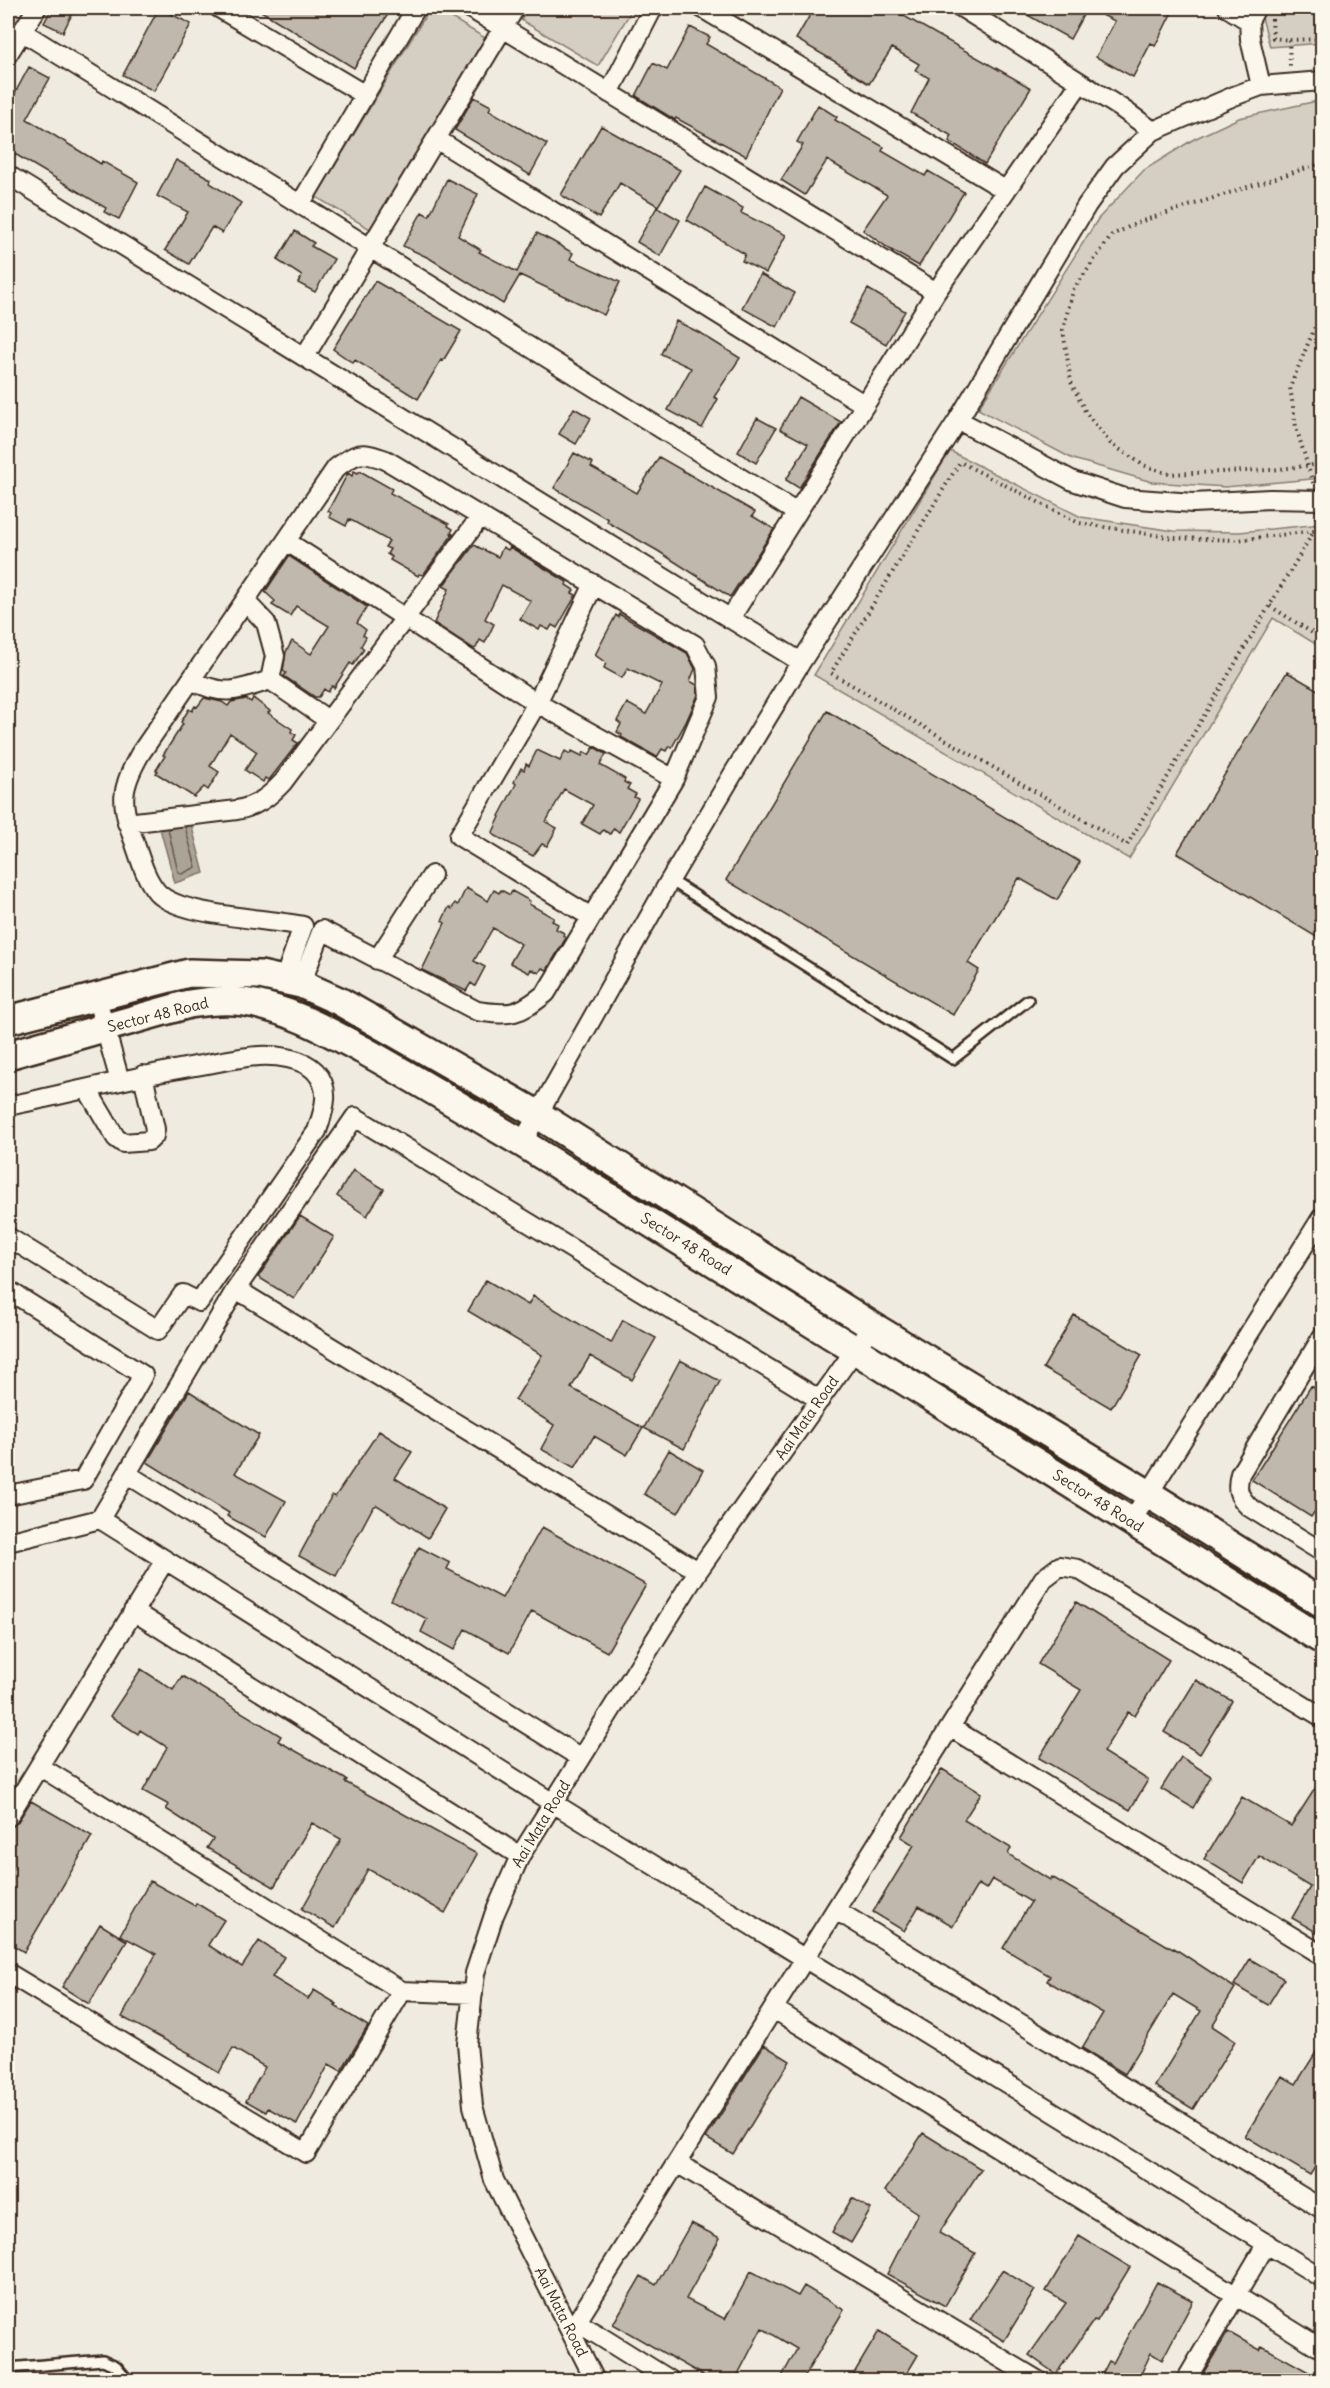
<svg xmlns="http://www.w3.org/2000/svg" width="1330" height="2388" viewBox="0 0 1330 2388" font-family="Delius,sans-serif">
  <rect width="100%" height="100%" fill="#f0ebe0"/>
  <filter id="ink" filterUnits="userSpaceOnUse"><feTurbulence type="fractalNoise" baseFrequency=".0167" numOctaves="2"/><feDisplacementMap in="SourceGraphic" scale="12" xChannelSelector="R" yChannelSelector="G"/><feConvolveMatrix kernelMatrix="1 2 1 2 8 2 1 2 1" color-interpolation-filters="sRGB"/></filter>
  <g filter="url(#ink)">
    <path fill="#d5cec3" stroke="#887c70" stroke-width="1.5" d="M430 8H435L485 38 370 229 316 197Z
      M528 8H633L598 66 521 20Z
      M1265 8H1322V43L1270 47 1261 14Z
      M1322 100V478L1225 487 1152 482 1073 459 978 409 1098 219 1144 170 1194 139 1239 118Z
      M950 451 1081 517 1174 531 1239 532 1322 524V648L1273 618 1129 859 814 675Z"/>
    <path fill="#aca397" stroke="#7f7367" stroke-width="1.5" d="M189 816 204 873 175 883 159 825Z"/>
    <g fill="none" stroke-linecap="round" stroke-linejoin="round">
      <path stroke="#685a4e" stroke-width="1.5" d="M168 829 178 872 182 874 196 867 185 827"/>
    </g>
    <path fill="#c0b8ad" stroke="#3b2a1e" stroke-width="1.5" d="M52 8H75L63 32 44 23Z
      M159 8 191 24 154 91 123 75Z
      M256 8H392L354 68Z
      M814 8H890L1031 88 985 164 949 141 952 136 911 113 929 78 915 70 919 64 892 48 869 84 845 69 846 68 796 39Z
      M1015 8H1174L1155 46 1151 43 1133 77 1096 57 1115 21 1087 8 1070 39Z
      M690 27 710 37 706 44 780 87 746 156 676 118 675 120 636 96 653 63 667 70Z
      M29 67 50 78 27 119 101 164 102 161 138 182 119 219 104 212 106 208 8 150V106Z
      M474 97 491 106 489 110 547 144 530 175 455 130Z
      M818 105 837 117 835 120 884 147 882 151 925 176 928 171 964 192 919 266 891 250 863 230 887 195 827 160 805 195 781 180 803 145 797 142Z
      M601 126 680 170 658 206 620 183 599 218 561 195Z
      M176 160 211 179 210 183 241 203 222 233 212 227 189 264 165 250 188 212 157 196Z
      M447 179 478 194 458 236 481 250 479 252 517 272 537 233 552 241 573 253 570 259 620 282 604 315 520 275 503 304 429 258 403 246 422 212 429 216Z
      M705 187 743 208 741 213 786 235 766 273 742 261 745 254 687 220Z
      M657 207 680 220 660 256 637 242Z
      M295 231 314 243 311 246 334 259 315 292 298 283 302 276 277 260Z
      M760 274 795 293 777 327 742 308Z
      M375 281 461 331 443 361 441 360 418 399 355 360 353 363 333 349Z
      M868 289 905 311 886 344 849 323Z
      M676 321 700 333 740 358 714 397 718 399 702 428 668 410 691 368 661 354Z
      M798 397 841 422 799 488 786 480 808 444 780 429Z
      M574 408 591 418 576 444 559 434Z
      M757 418 776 428 756 463 738 452Z
      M574 453 593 463 591 467 637 493 659 457 755 512 752 516 774 529 730 597 658 551 607 522 608 519 554 488Z
      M354 471 358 473 360 471 392 489 390 493 449 524 448 526 453 529 451 533 453 534 423 575 419 574 418 576 390 560 392 557 387 554 390 549 385 547 389 541 349 519 346 526 329 517 331 513 328 511 348 473 352 476Z
      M474 545 498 557 503 547 508 550 510 547 567 582 566 585 574 590 572 593 576 595 557 628 552 625 549 630 541 626 539 630 520 619 531 601 502 585 485 619 494 624 485 643 480 640 476 648 474 649 434 623 449 589 443 586Z
      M289 556 367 607 357 623 366 630 363 635 366 637 361 646 364 649 353 665 350 663 334 688 332 686 328 692 324 689 319 697H315L284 676 286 673 283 671 286 652 292 641 311 654 329 626 296 606 290 616 272 605 275 601 265 592Z
      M619 614 687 653 695 669 690 681 697 685 698 695 686 722 672 747 669 746 666 751 662 749 657 757 621 737 622 735 617 732 621 724 617 721 627 703 646 714 662 685 628 668 622 678 604 668 606 663 595 655 616 615 618 617Z
      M1287 672 1323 693V941L1177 853Z
      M204 698 222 702 228 706 231 702 246 699 251 702 253 698 270 711 268 713 292 729 291 732 296 735 293 740 298 743 269 780 265 778 263 782 245 770 257 752 230 733 210 766 219 772 208 790 204 787 194 797 156 773 158 771 156 770 165 756 163 755 183 724 181 722 189 709 192 711 195 706 197 707Z
      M827 711 1080 862 1057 900 1019 878 968 963 979 970 953 1015 726 880Z
      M594 747 606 754 600 765 625 779 624 782 630 785 627 789 636 794 634 797 638 799 619 832 614 828 610 834 603 830 600 834 582 824 593 805 564 789 546 822 557 828 547 846 542 844 533 856 494 835 493 832 500 817 499 816 516 784 514 782 521 768 524 770 526 764 529 766 537 750 560 761 565 751 570 754 572 751 582 756 584 752 589 755Z
      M466 888 488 901 494 890 499 893 501 890 510 895 512 891 530 901 529 904 554 918 552 921 558 924 556 929 564 933 563 936 566 938 547 970 542 968 539 973 531 969 529 973 510 963 521 944 493 928 474 961 485 967 475 986 471 983 466 991 422 970 445 923 442 921 449 907 452 909 455 903 458 905Z
      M353 1170 384 1189 367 1216 337 1196Z
      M300 1216 334 1237 294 1299 258 1277Z
      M486 1280 528 1305 533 1296 611 1343 623 1320 656 1338 632 1380 590 1356 571 1388 643 1428 627 1455 594 1436 575 1468 541 1449 554 1425 515 1400 542 1355 468 1311Z
      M1074 1315 1142 1355 1111 1408 1043 1368Z
      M680 1360 720 1381 684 1449 644 1428Z
      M1311 1386 1323 1393V1499L1311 1517 1252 1480Z
      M189 1391 259 1435 235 1473 286 1501 266 1537 227 1516 229 1513 147 1462Z
      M379 1431 412 1452 395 1478 445 1509 428 1538 377 1505 373 1507 336 1576 299 1556 332 1495 335 1497Z
      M669 1450 703 1470 678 1513 644 1494Z
      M542 1527 646 1585 607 1652 532 1611 509 1653 465 1629 454 1650 421 1632 427 1619 391 1600 419 1547 450 1563 447 1569 502 1598Z
      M1076 1602 1169 1660 1135 1716 1128 1712 1103 1752 1148 1780 1130 1810 1039 1758 1081 1690 1038 1664Z
      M141 1669 173 1690 182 1676 281 1736 278 1741 347 1780 345 1782 477 1854 445 1913 368 1869 335 1928 302 1909 341 1839 312 1823 274 1887 207 1848 213 1839 166 1809 169 1805 143 1791 167 1747 140 1730 138 1734 110 1716Z
      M1196 1680 1232 1701 1200 1754 1164 1732Z
      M1181 1757 1211 1776 1193 1808 1161 1789Z
      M942 1769 981 1793 964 1820 1011 1848 1008 1854 1050 1880 1052 1877 1173 1949 1174 1948 1235 1988 1212 2026 1235 2041 1193 2109 1155 2086 1201 2011 1173 1994 1125 2074 1082 2048 1103 2013 1047 1981 1050 1976 1003 1948 1031 1902 992 1879 986 1889 978 1884 953 1926 919 1906 904 1931 873 1912 914 1845 901 1837Z
      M1323 1776V1936L1292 1918 1310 1887 1259 1856 1243 1883 1204 1859 1242 1797 1291 1826Z
      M31 1801 92 1836 24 1952 8 1942V1828L17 1823Z
      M150 1881 195 1906 196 1903 224 1920 208 1945 242 1967 259 1941 284 1957 272 1977 308 1999 314 1990 337 2004 335 2006 368 2026 341 2071 329 2064 297 2124 268 2108 266 2112 246 2101 265 2067 233 2048 219 2073 189 2055 191 2054 122 2017 156 1954 120 1935Z
      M100 1924 127 1941 89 2004 62 1987Z
      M1250 1959 1284 1979 1268 2005 1234 1985Z
      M1323 2041V2155L1310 2175 1245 2136 1282 2076 1296 2084Z
      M764 2045 790 2061 733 2154 706 2138Z
      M923 2133 981 2169 939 2233 975 2253 945 2306 887 2274 918 2213 885 2191Z
      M852 2198 871 2209 851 2243 832 2232Z
      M691 2223 720 2238 686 2299 725 2319 751 2271 798 2296 804 2286 844 2310 802 2380H780L797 2349 762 2328 735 2380H711L613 2324 641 2276 656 2285Z
      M1079 2236 1130 2267 1097 2321 1094 2320 1056 2374 1029 2355 1066 2303 1046 2291Z
      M1002 2270 1035 2290 1004 2341 970 2320Z
      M1157 2282 1193 2301 1162 2360 1151 2353 1138 2380H1099L1109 2361 1113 2363Z
      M879 2331 918 2355 903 2380H850Z
      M1228 2332 1260 2350 1262 2346 1323 2380H1199Z"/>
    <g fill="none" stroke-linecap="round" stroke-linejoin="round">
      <g stroke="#3b2a1e" stroke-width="14">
        <path id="lane" d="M670 880 953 1059 1028 1000
          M8 2368 103 2360 116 2366 128 2380"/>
      </g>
      <g stroke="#3b2a1e" stroke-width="22">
        <path id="street" d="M219 8 365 95
          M470 8 936 292
          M702 8 1005 190
          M962 8 1121 108 1153 131
          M1228 8 1249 21
          M1256 8 1249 21 1250 39 1261 86
          M21 31 797 513
          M8 54 37 8
          M609 93 653 8
          M436 139 865 405
          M8 175 801 662
          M301 203 416 8
          M305 356 515 8
          M958 420 1073 481 1125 498 1193 503 1270 499 1322 500
          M286 541 537 703 674 779
          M730 619 936 292 1080 83
          M191 680C224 697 236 691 270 680L275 656 266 623 245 601
          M270 680 328 720
          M127 823 237 810C257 806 269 797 283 782L481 516
          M591 917 459 836 537 703 594 584
          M377 960 432 875
          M284 980 303 926C268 918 179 917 157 892 145 878 140 858 134 841 120 803 120 789 140 754L336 468C357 452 361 451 386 460L695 645 706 666 709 697 674 779 546 993C518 1015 512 1016 477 1011L322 930 301 984
          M96 996 120 1081
          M87 1089 116 1138 123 1143 149 1141 154 1136 155 1129 143 1075
          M8 1106C70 1093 132 1077 195 1066 216 1063 238 1057 259 1056 276 1055 302 1058 315 1071 332 1089 324 1110 317 1131L199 1302 183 1294 158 1330 8 1237
          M522 1143 670 880 733 774 801 662 958 420 1087 205 1115 166 1153 131 1234 96 1261 86 1322 81
          M236 1289 698 1571
          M8 1290 143 1375 83 1480 8 1495
          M1322 1337 1240 1474C1236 1489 1238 1496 1249 1507L1322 1552
          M127 1474 581 1758
          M100 1519 236 1289 355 1117 820 1400
          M1131 1522 1322 1217
          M8 1542 100 1519 553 1803 1322 2278
          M133 1611 520 1856
          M950 1727 1322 1955
          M39 1766 402 1991 473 1994
          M8 1817 165 1560
          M836 1910 1322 2209
          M8 1973 306 2153 402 1991
          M774 2009 1322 2349
          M677 2163 1037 2380
          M577 2322 670 2380
          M571 2331 1043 1579 1060 1566 1078 1569 1322 1717
          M595 2380 494 2180 473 2106 467 2044 475 1973 494 1915 520 1856 698 1571 872 1326
          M1186 2380 1267 2243"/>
      </g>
      <g stroke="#3b2a1e" stroke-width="32">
        <path id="secondary" d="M8 1020 189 973 260 975 301 984 339 1001 537 1114 872 1326 1147 1493 1322 1603
          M8 1055 189 1004C208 1001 226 999 244 1002 287 1008 326 1030 363 1050 417 1080 469 1112 522 1143L1322 1640"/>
      </g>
      <path stroke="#3b2a1e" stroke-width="4" stroke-dasharray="1.5 4.5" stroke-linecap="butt" d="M1272 19 1273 38 1289 40 1322 39
        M1289 40 1290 67
        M1322 163 1139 222 1112 235 1073 290 1063 330 1071 382 1086 413 1110 443 1143 465 1169 474 1271 470 1322 464
        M1313 483 1296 427 1290 387 1322 310
        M1316 517 1314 531 1127 845 831 673 960 462 1079 523 1174 538 1237 540 1314 531 1322 530
        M1270 606 1322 639"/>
      <use href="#lane" stroke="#fbf7ec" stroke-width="9"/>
      <use href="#street" stroke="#fbf7ec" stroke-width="18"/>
      <use href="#secondary" stroke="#fbf7ec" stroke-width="27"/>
    </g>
  </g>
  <g text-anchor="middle" stroke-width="4.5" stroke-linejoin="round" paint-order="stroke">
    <g font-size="15" fill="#3b2a1e" stroke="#fbf7ec">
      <text transform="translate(158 1015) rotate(-14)" y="5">Sector 48 Road</text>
      <text transform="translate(686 1244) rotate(32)" y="5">Sector 48 Road</text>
      <text transform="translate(807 1418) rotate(-55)" y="5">Aai Mata Road</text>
      <text transform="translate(1098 1501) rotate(32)" y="5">Sector 48 Road</text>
      <text transform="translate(541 1824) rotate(-59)" y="5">Aai Mata Road</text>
      <text transform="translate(561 2312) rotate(63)" y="5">Aai Mata Road</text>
    </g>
  </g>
  <rect width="1330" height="2388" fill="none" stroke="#fbf7ec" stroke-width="30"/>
  <rect x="15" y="15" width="1300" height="2358" fill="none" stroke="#3b2a1e" stroke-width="2" filter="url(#ink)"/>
</svg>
